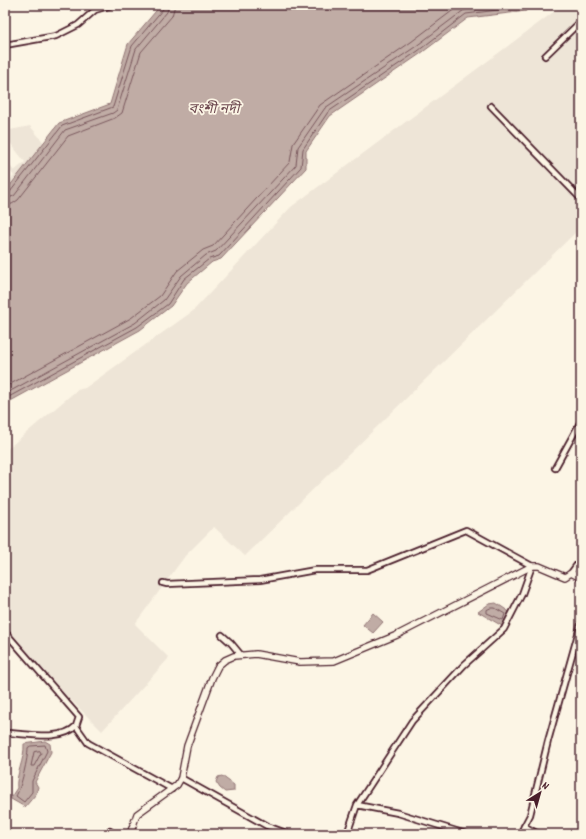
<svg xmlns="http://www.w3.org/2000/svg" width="586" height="839" viewBox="0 0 586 839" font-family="Dekko,'Noto Sans Bengali',sans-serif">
  <rect width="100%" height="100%" fill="#fcf5e5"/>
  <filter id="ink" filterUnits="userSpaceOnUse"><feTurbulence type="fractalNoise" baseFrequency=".025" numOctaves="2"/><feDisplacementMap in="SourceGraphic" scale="8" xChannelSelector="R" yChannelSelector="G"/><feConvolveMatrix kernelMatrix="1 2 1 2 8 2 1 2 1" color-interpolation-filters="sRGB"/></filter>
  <g filter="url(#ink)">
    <path fill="#eee5d7" d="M563 5H581V227L245 556 214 527 185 556 135 624 169 658 102 731 62 691 5 626V451L77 390 85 388 193 311 291 207Z
      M30 126 50 150 14 193 5 180V174L10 180 14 176 9 170 5 173V159L14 171 25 162 8 140 5 139V131Z"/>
    <path fill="#c0aca5" stroke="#917474" d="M161 5H529L526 11 468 18 420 54 330 116 306 151V168L221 259 212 262 187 283 171 306 140 330 5 404V192L59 123 110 104 128 44Z
      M496 603 511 613 504 627 478 612 489 604Z
      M373 613 383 622 373 633 363 625Z
      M45 741 50 744 51 752 35 782 38 787 36 794 25 807 11 799V797L17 788C15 776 25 759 24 744Z
      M222 776 234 785V791L225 792 220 788 216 782 218 777Z"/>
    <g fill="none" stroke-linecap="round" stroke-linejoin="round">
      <path stroke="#79575c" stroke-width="1" d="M5 194 10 192 62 126 113 107 132 46 163 9 164 5
        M5 199 14 196 65 130 113 113 117 110 136 49 167 12 169 5
        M5 205 12 204 18 200 68 136 115 118 122 113 141 52 172 16 175 5
        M5 387 131 318 160 296 177 271 203 250 213 246 290 162 293 144 320 105 411 42 460 5
        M5 394 135 323 164 300 181 276 206 255 216 251 296 165 298 147 325 108 415 47 464 10 498 5
        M5 399 137 327 168 304 184 279 209 259 219 256 301 167 303 149 328 112 418 51 466 14 522 7 525 5
        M491 608H495L505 614 503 620 487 613V610Z
        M31 746 45 745 47 751 32 781V792L24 802 16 796C21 788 28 758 28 748Z
        M40 751 41 753 34 766H31L34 752Z"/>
      <g stroke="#4a1f2b" stroke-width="8">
        <path id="minor" d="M5 45 56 36 78 25 95 10 112 5
          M545 56 581 21
          M491 106 581 199
          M555 468 581 421
          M571 573 581 559
          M163 583 167 584 260 580 315 570H367L466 530 532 566 522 594 504 629 464 665 412 721 357 805 398 813 466 834
          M5 632 79 717 76 726 88 743 172 789
          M222 635 231 643 241 655
          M5 733C26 733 61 742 76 726
          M181 778 267 826 289 834
          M524 826 538 834
          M110 831 114 834
          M347 834 357 805
          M520 834 530 815 548 741 581 623"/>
      </g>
      <g stroke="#4a1f2b" stroke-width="8">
        <path id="major" d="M130 834 137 814 177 785 181 778 187 746 212 678 218 666 225 660 234 656 256 654 300 662 334 661 397 635 532 566H539L565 577 571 573 581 578"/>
      </g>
      <use href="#minor" stroke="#fcf5e5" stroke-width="4.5"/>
      <use href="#major" stroke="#fcf5e5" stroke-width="5.5"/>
    </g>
  </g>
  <g text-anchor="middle" stroke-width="3.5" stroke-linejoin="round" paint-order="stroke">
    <g font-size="14" font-style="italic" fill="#6d4950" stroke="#fcf5e5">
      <text x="214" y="113">বংশী নদী</text>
    </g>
  </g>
  <rect width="586" height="839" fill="none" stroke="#fcf5e5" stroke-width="20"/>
  <rect x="10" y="10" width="566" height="819" fill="none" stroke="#4a1f2b" stroke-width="1.5" filter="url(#ink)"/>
  <g transform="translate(540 793) rotate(37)" stroke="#fcf5e5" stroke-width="3" paint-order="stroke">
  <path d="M0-3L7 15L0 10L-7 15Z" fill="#4a1f2b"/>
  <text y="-6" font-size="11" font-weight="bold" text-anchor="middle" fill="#4a1f2b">N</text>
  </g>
</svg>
